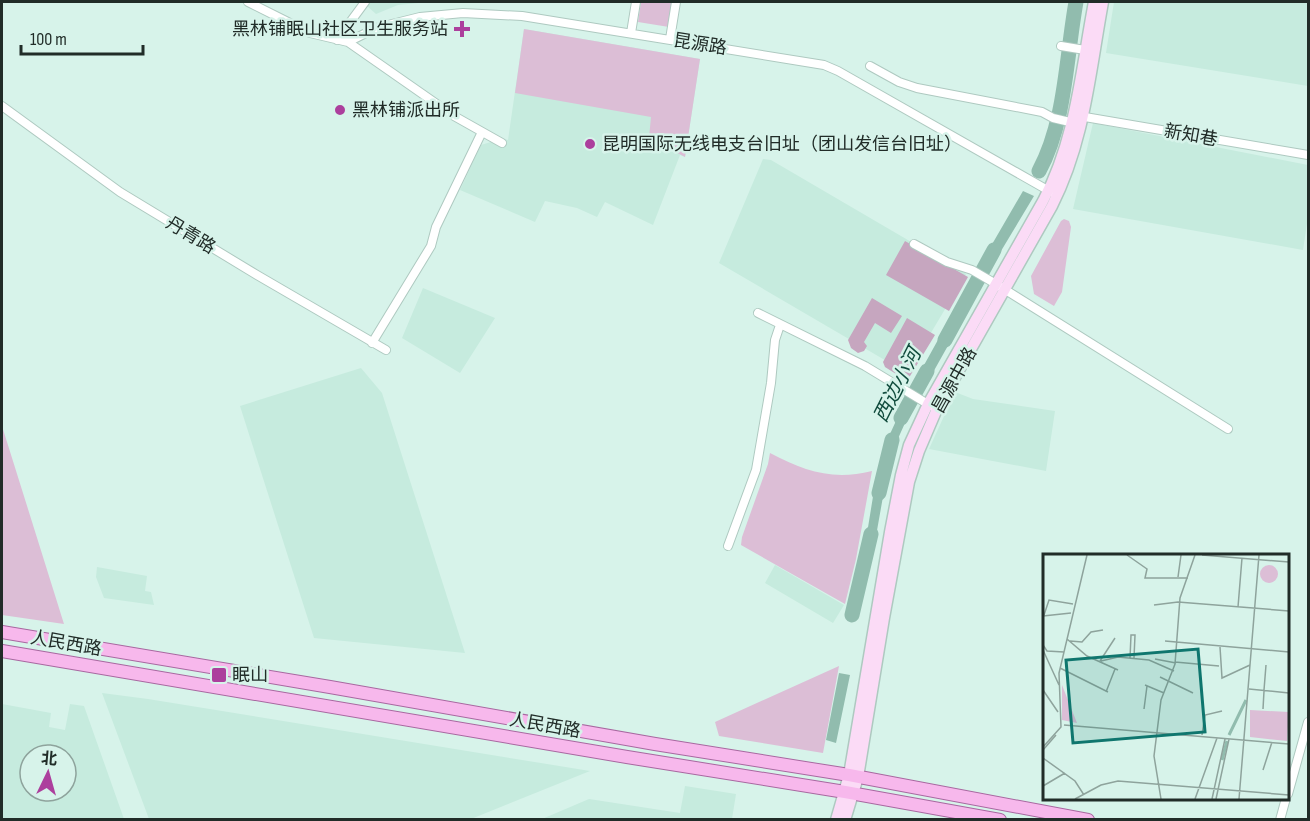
<svg xmlns="http://www.w3.org/2000/svg" width="1310" height="821" viewBox="0 0 1310 821" font-family="'Sofia Sans Condensed','Noto Sans SC',sans-serif">
  <rect width="100%" height="100%" fill="#d7f3ea"/>
  <path fill="#c6ebde" fill-rule="evenodd" d="M371 2H429L398 5 376 14 367 6Z
    M1114 2H1308V86L1106 53Z
    M524 29 700 59 685 157 680 155 653 225 605 202 597 217 577 208 545 201 535 222 460 190 481 145 494 141 501 145 504 139 508 140Z
    M1093 123 1308 165V217L1303 250 1073 209Z
    M763 159 771 160 966 274 907 373 719 263Z
    M423 288 495 318 460 373 402 338Z
    M361 368 382 393 465 653 314 638 240 406Z
    M955 392 973 399 1055 411 1046 471 929 449Z
    M775 565 844 605 833 623 765 583Z
    M97 567 147 576 145 591 151 592 154 605 104 598 96 577Z
    M102 693 148 699 590 771 471 819H149Z
    M2 704 51 713 49 727 65 730 70 704 84 706 124 819H2ZM30 755H66V791H30Z
    M685 786 736 794 732 819H735H542L589 799 680 813Z"/>
  <path fill="#dcbed6" d="M641 2H673L669 27 638 22Z
    M524 29 700 59 685 157 649 138 651 117 515 93Z
    M1064 219 1069 221 1071 227 1062 292 1054 306 1034 294 1031 276 1061 221Z
    M2 426 64 624 2 615Z
    M770 453C805 471 832 481 872 471L856 559 845 604 741 545 742 537 768 464Z
    M839 666 823 753 719 736 715 722Z"/>
  <path fill="#c6a6bf" d="M905 241 968 277 949 311 886 275Z
    M872 298 902 316 891 333 875 323 864 342 867 346 864 351 858 353 851 348 848 340Z
    M907 318 935 335 907 381 885 367 883 362Z"/>
  <path fill="#91bcae" d="M1070 2H1081L1076 26H1066Z
    M1063 58 1072 59 1063 115 1055 111Z
    M1051 123 1061 126 1043 173 1036 169Z
    M1023 191 1034 196 989 271 980 265Z
    M973 277 984 282 964 317 954 312Z
    M949 320 959 326 922 392 913 385Z
    M906 399 914 403 896 443 892 459 882 458 890 434Z
    M877 472 887 474 873 553 864 552Z
    M859 566 870 567 857 616 847 615Z
    M839 673 850 675 836 743 826 740Z"/>
  <g fill="none" stroke-linecap="round" stroke-linejoin="round">
    <path stroke="#91bcae" stroke-width="15" d="M1039 171C1066 121 1066 57 1076 2
      M945 340 994 250
      M901 418 927 371
      M879 493 892 440
      M852 615 871 534"/>
    <g stroke="#aec9c0" stroke-width="10">
      <path id="street" d="M248 2 310 33 348 42 454 116 502 143
        M631 33 636 2
        M670 39 676 2
        M337 40 365 2
        M348 42 376 28 420 17 463 13 522 16 824 65 838 71 1051 192
        M1061 46 1085 50
        M870 66 899 82 917 88 1042 112 1053 118 1074 123
        M2 106 120 192 257 275 386 350
        M1079 116 1308 155
        M914 244 947 262 972 270 996 284 1228 429
        M758 313 865 366 931 406
        M372 343 431 246 436 227 482 132
        M728 546 756 470 771 383 775 340 780 325
        M1288 794 1308 722
        M1280 820 1286 798"/>
    </g>
    <g stroke="#aec9c0" stroke-width="13">
      <path id="secondary" d="M836 820 849 775 890 532 901 475 909 445 928 404 1043 201C1076 139 1081 69 1094 2
        M845 820 858 777 884 618 909 482 919 451 937 409 1052 206C1085 141 1090 72 1103 2"/>
    </g>
    <g stroke="#a868a0" stroke-width="14">
      <path id="primary" d="M2 632 330 687 655 744 849 775 1088 820
        M2 651 627 757 845 792 1000 820"/>
    </g>
    <use href="#street" stroke="#fff" stroke-width="8"/>
    <use href="#secondary" stroke="#fbdbf6" stroke-width="10"/>
    <use href="#primary" stroke="#f7b8ec" stroke-width="12"/>
  </g>
  <g fill="#ac3f9d" stroke="#d7f3ea" stroke-width="2">
    <path d="M459 20h6v6h6v6h-6v6h-6v-6h-6v-6h6z"/>
    <circle cx="340" cy="110" r="6"/>
    <circle cx="590" cy="144" r="6"/>
    <rect x="211" y="667" width="16" height="16" rx="3"/>
  </g>
  <g text-anchor="middle" stroke-width="5" stroke-linejoin="round" paint-order="stroke">
    <g font-size="18" fill="#212c28" stroke="#d7f3ea" text-anchor="start">
      <text x="448" y="35" text-anchor="end">黑林铺眠山社区卫生服务站</text>
      <text x="352" y="116">黑林铺派出所</text>
      <text x="602" y="150">昆明国际无线电支台旧址（团山发信台旧址）</text>
      <text x="232" y="681">眠山</text>
    </g>
    <g font-size="18" fill="#212c28" stroke="#d7f3ea">
      <text transform="translate(700 44) rotate(9)" y="6">昆源路</text>
      <text transform="translate(1191 135) rotate(10)" y="6">新知巷</text>
      <text transform="translate(191 235) rotate(31)" y="6">丹青路</text>
      <text transform="translate(954 380) rotate(-61)" y="6">昌源中路</text>
      <text transform="translate(66 643) rotate(10)" y="6">人民西路</text>
      <text transform="translate(545 725) rotate(10)" y="6">人民西路</text>
    </g>
    <g font-size="20" font-style="italic" fill="#114c3d" stroke="#d7f3ea">
      <text transform="translate(897 385) rotate(-63)" y="7">西边小河</text>
    </g>
  </g>
  <g transform="translate(1043 554)">
    <rect width="246" height="246" fill="#d7f3ea"/>
    <path d="M217 20a9 9 0 1 1 18 0a9 9 0 1 1-18 0ZM19 131 34 169 19 166ZM207 156 246 158 244 187 207 183Z" fill="#dcbed6"/>
    <path fill="none" stroke="#91bcae" stroke-width="3" d="M186 181 203 146M179 206 184 187"/>
    <path fill="none" stroke="#8ea39c" stroke-width="1.5" d="M84 1 104 15 102 24H145M159 1 246 8M135 23 138 1M111 51 135 48 246 57M195 53 199 4M1 61 6 46 30 50M0 62 28 59M24 85 44 102 75 116M27 87 39 88 48 78 60 76M122 87 246 98M0 91 4 97 21 98M177 93 179 124 207 111M0 96 16 131M87 104 88 81H92L91 104M112 105 133 109M57 107 72 84M58 107 75 103 106 106 131 117M132 108 176 112M17 114 65 138M117 123 150 139M102 131 121 139M206 135 246 139M0 136 15 158M221 136 223 111M63 138 72 115M101 155 104 132M220 155 221 137M21 171 246 190M159 181 162 161 179 157M0 193 18 173 16 119 44 1M0 196 13 181M0 204 32 227 41 241M220 216 229 188M0 232 22 219M32 245 58 231 75 227 246 241M118 245 111 202 118 146 132 110 137 44 152 1M152 245 174 184M169 245 182 185M173 245 186 185M196 245 216 1"/>
    <path fill="#0f766e" fill-opacity="0.15" stroke="#0f766e" stroke-width="3" d="M155 95 162 178 30 189 23 106Z"/>
    <rect width="246" height="246" fill="none" stroke="#212c28" stroke-width="3"/>
  </g>
  <rect width="1310" height="821" fill="none" stroke="#212c28" stroke-width="6"/>
  <g transform="translate(48 773) rotate(5)"><circle r="28" fill="#d7f3ea" stroke="#8ea39c" stroke-width="1.5"/>
  <path d="M0-4.5L10 22L0 15L-10 22Z" fill="#ac3f9d"/>
  <text y="-9" font-size="16" font-weight="bold" text-anchor="middle" fill="#212c28">北</text>
  </g>
  <path d="M21 45v9h122v-9" fill="none" stroke="#212c28" stroke-width="3"/>
  <text x="30" y="45" font-size="18" fill="#212c28" stroke="#d7f3ea" stroke-width="4.5" paint-order="stroke">100 m</text>
</svg>
